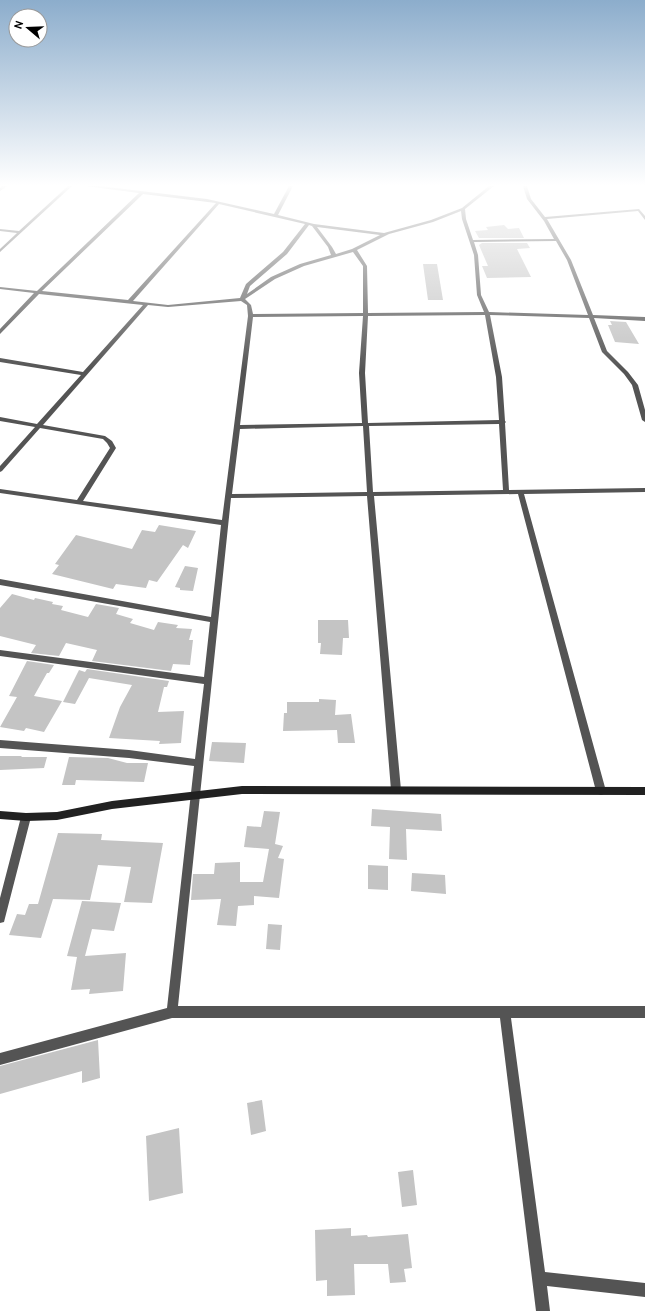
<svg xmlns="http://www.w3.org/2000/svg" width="645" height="1311" viewBox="0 0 645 1311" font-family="Cabin,sans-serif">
  <rect width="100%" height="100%" fill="#fff"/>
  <path fill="#c4c4c4" d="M504 225 508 229 519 228 524 238H479L475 231 488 230 486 227Z
    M482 243H527L530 248 517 249 531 277 487 278 482 266H488L479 245Z
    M423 264H437L443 300H428Z
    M610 321 626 322 639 344 615 342 608 325H612Z
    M159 525 196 531 188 548 183 545 157 582 149 580 146 588 116 584 113 589 52 574 59 565 55 564 76 535 132 549 142 530 155 532Z
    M185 566 198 568 193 591 180 590V588L175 587Z
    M12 594 34 600 35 598 53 602 52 604 63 606 61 610 88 617 96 604 119 608 116 614 133 619 130 623 154 630 158 622 178 625 176 628 192 629 189 640H193L190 665 173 664 171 671 92 661 97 650 66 643 59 656 31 653 36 645 0 636V608Z
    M318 620H348L349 638H343L342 655 320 654 321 643H318Z
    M27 661 54 665 49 673H47L34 696 62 701 44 732 26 728 24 731 0 727 17 697 9 696Z
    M87 669 169 681 167 687H164L158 712 184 711 181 743 159 744 160 741 109 738 120 707 132 685 89 678 75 704 63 702 79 670 85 672Z
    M319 699 336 700 335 715 351 714 355 743H338L337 730 283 731 284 713H287V702H319Z
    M212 742 246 743 244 763 209 761Z
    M0 756H22L21 757H47L44 768 0 770Z
    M69 757 108 758 127 763H148L144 782 76 780 75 785H62Z
    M372 809 441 814 442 831 406 829 407 860 389 859 390 827 371 826Z
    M264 811 280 812 275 844 283 846 278 858 284 859 279 898 254 896V905L238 906 236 926 217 925 221 899 191 900 193 874H214L215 863 240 862V882H263L269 849 244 847 247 826 261 827Z
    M58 833 102 834 101 840 163 843 152 903 124 902 131 867 98 865 90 900 53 899 41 938 9 935 17 914 25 915 29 904H38Z
    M368 865 388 866V890L368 889Z
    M412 873 445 875 446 894 411 891Z
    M82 901 121 903 114 931 92 929 85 956 126 953 123 991 89 994 90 989 71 990 77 957 67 956Z
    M268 924 282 925 280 950 266 949Z
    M98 1040 100 1078 82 1083V1071L0 1094V1066Z
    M262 1100 266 1131 251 1135 247 1103Z
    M179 1128 183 1193 149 1201 146 1136Z
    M413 1170 417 1205 402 1207 398 1172Z
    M351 1228V1236L367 1235 368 1237 408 1234 412 1268 404 1269 406 1282 390 1283 388 1264H354L355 1295 327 1296V1280L316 1281 315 1230Z"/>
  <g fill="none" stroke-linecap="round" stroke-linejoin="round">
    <path fill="#545454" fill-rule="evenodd" d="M2 186H7L0 191V188Z
      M68 186H72L0 252V249L17 233 0 231V229L19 231Z
      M86 186H99L207 199 274 214 289 186H293L278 215 314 224 384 233 431 220 462 208 489 186H494L465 209 466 219 473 240 554 239 544 221 527 199 523 186H527L531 199 545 217 639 209 645 216V220L638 211 547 219 571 260 593 315 645 317V321L594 318 607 351 628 372 638 385 645 410V422L642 420 632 385 624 374 602 352 589 318 490 315 502 377 505 421 506 422 505 423 509 490 645 488V492L524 494 606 791 604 794 601 795 598 794 596 791 518 494 374 496 401 790 399 793 396 794 393 793 391 790 367 496 231 498 178 1006H645V1018H511L545 1272 645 1283V1297L547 1286 550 1311H536L500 1018H172L0 1065V1053L167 1008 194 766 129 758 0 748V740L129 750 195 759 204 684 0 656V650L204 677 210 622 0 585V579L211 617 221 525 0 493V489L77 500 110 448 107 443 103 439 40 428 2 471 0 472V466L35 427 0 421V417L37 424 81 375 0 362V358L83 372 143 305 39 294 0 334V329L34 293 0 289V287L37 291 139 193ZM143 194 216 203 128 300 42 291ZM219 204 305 224 283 252 246 284 240 298 168 305 133 301ZM461 211 462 219 474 255 477 295 484 312 368 313 367 266 357 250 389 234 433 222ZM309 225 312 226 328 247 331 255 300 264 271 277 247 294 250 286 287 254ZM317 227 380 235 352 249 336 254 332 247ZM556 241 567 260 588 315 489 312 481 295 478 255 474 242ZM353 252 363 266V313L253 314 251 305 245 299 275 279 304 266ZM241 301 247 305 248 316 222 520 83 501 116 448 112 441 105 436 43 425 148 305 168 307ZM485 315 496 377 499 420 368 423 365 373 368 316ZM363 316 359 373 362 423 240 425 253 317ZM499 424 503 490 373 492 369 426ZM363 426 367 492 232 494 240 429Z
      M26 813 29 814 31 817 5 918 4 922 0 923V898L21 817 23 814Z"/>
    <path fill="#212121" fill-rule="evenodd" d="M242 786 645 787V795L242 794 112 809 57 820 26 821 0 819V811L26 813 57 812 112 801Z"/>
  </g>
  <linearGradient id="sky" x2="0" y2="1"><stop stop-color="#8cadcc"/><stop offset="0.5" stop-color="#fff"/><stop offset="1" stop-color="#fff" stop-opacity="0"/></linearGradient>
  <rect width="645" height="370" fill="url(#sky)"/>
  <g transform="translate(28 28) rotate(289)"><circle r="19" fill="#ffffff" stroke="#999999"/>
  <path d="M0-3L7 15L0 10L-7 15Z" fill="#000000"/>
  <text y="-6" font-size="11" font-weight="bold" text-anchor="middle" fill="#000000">N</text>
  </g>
</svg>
